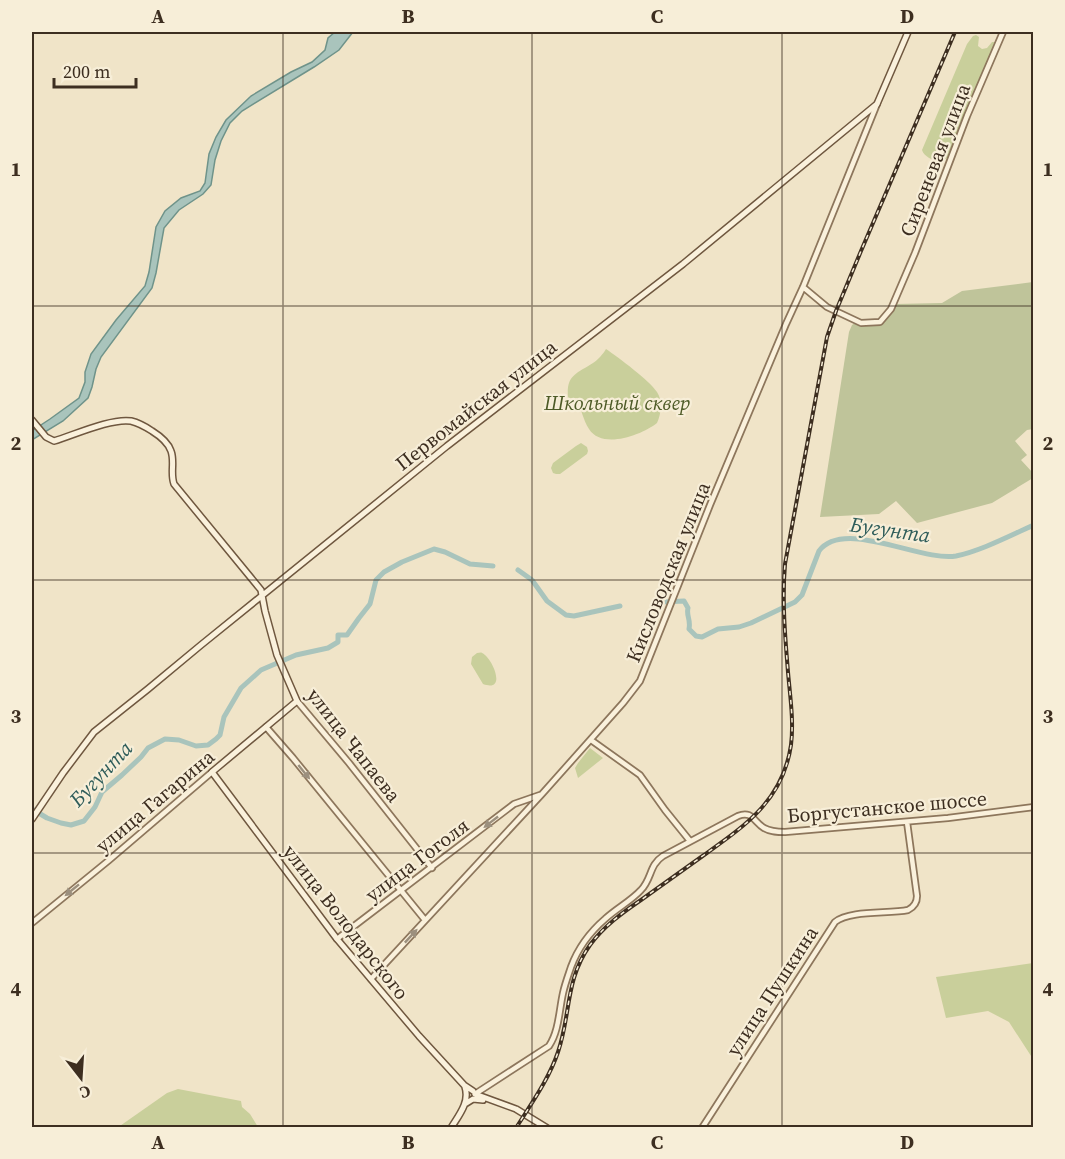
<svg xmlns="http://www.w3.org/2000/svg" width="1065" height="1159" viewBox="0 0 1065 1159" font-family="'Source Serif 4',serif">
  <rect width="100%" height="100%" fill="#f0e4c8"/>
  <path fill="#c9cf9b" d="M976 35 979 37 978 46 982 49 987 48 992 42H995V47L949 155 947 158 940 162C933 160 924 157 922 150L967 44 973 36Z
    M606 349C619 358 649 380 657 392 663 401 661 414 657 423 642 435 602 450 589 429 583 420 581 408 577 398H568C566 375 576 374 593 363 598 360 603 354 606 349Z
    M581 443 587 447 588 451 587 454 560 474H556L553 473 551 468 553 463 576 446Z
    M477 653C479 653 481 652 482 653 492 657 508 693 483 684L471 664 472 657Z
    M590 748 603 758 578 778 575 768 578 763Z
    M1033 963V1059L1009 1022 988 1011 946 1018 936 977Z
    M178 1089 241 1101 242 1107 250 1114 258 1127 117 1128 167 1093Z"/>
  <path fill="#bfc49a" d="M1033 282V429L1027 430 1015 441 1027 455 1021 460 1033 473V478L992 503 917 523 896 501 879 514 820 517 849 332 852 325 855 323 876 326 896 304 942 303 962 291Z"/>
  <path fill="#a9c4bc" stroke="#6f938a" stroke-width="1.5" d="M335 32H353L339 50 314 67 242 111 230 123 221 141 215 160 211 185 203 194 179 210 164 228 156 273 152 288 101 357 96 369 92 387 88 398 63 421 32 440V431L50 419 79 398 85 382V372L91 354 116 320 145 286 149 272 156 227 165 211 181 198 200 191 205 183 209 154 216 137 226 120 251 96 291 72 312 62 325 50 328 38Z"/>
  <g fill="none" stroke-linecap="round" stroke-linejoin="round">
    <path stroke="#a9c4bc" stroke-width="5" d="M518 570 532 580 547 601 566 615 574 616 620 606
      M663 602 684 601 688 608C686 616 691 619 689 629L696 636 702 637 718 629 739 627 751 623 795 602 802 595 819 551C844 518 921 562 956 556 981 551 1011 535 1034 525
      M32 809 47 818 61 823 71 825 84 821 95 807 102 792 122 775 141 757 148 748 165 739 179 740 196 746 208 745 216 739 220 735 224 717 241 688 261 670 296 655 328 648 338 642V635H347L359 618 370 604 376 580 384 572 402 562 434 549 445 552 470 564 493 566"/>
    <g stroke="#8d765c" stroke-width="8">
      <path id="tertiary" d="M803 287 827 307 861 323 880 322 891 309 915 253 967 116 1003 32
        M297 701 349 763 432 868
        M266 727 293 758 425 920
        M591 740 640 775 665 810 690 841
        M32 923 108 861 212 772
        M337 939 514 804 540 795
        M371 979 542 794 623 703 640 681 710 505 786 324 803 287 877 104
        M475 1094 549 1046C559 1031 559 1011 563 993 565 984 568 976 571 967 578 948 590 932 605 919 617 908 631 901 641 890 652 879 649 865 663 856L738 816C752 810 754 822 764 828 771 832 778 832 785 832L948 818 1034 807
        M702 1128 835 922C850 910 888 914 908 910 914 907 917 903 917 896L907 822"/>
    </g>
    <g stroke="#6f573f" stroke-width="8">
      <path id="secondary" d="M32 420 46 437 54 441C74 435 111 418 131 421 139 423 146 427 152 431 160 436 168 442 171 451 175 462 170 473 174 484L261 590 265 611 277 655 297 701 212 772 337 939 419 1036 464 1085 473 1091
        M32 819 63 773 94 732 148 689 201 645 447 446 683 264 877 104 908 32
        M475 1094 516 1109 547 1128
        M465 1104 473 1099 483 1100
        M451 1128C459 1115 470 1102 465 1087"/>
    </g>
    <use href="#tertiary" stroke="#faf1dc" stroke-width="4.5"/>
    <use href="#secondary" stroke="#faf1dc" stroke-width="5"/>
    <g stroke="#3d2e20" stroke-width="4">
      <path id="rail" d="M516 1128C531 1104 549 1079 558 1052 571 1014 565 980 590 945 604 926 622 913 641 900 662 885 683 870 704 855 746 825 783 800 791 745 794 721 790 696 788 672 785 636 782 600 785 564L827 337 836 311 861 251 955 32"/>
    </g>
    <use href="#rail" stroke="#f7eed8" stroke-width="1.5" stroke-dasharray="4.5" stroke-linecap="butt"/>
  </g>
  <defs><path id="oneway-solid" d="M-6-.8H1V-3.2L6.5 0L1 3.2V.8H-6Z" transform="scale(1.5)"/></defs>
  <g fill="#9c907e">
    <use href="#oneway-solid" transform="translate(304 772) rotate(51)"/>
    <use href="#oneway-solid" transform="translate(491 822) rotate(142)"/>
    <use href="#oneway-solid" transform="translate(72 890) rotate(141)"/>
    <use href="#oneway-solid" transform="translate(411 936) rotate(-47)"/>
  </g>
  <path fill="none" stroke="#3d2e20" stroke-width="1.5" stroke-opacity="0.55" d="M283 32V1128M532 32V1128M782 32V1128M32 306H1034M32 580H1034M32 853H1034"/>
  <g text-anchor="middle" stroke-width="4.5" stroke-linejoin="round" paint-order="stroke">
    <g font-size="20" fill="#3d2e20" stroke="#f7eed8">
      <text transform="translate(935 160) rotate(-69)" y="7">Сиреневая улица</text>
      <text transform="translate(476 405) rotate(-38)" y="7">Первомайская улица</text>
      <text transform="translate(668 572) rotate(-68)" y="7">Кисловодская улица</text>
      <text transform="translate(354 745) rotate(52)" y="7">улица Чапаева</text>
      <text transform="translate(155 801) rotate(-40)" y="7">улица Гагарина</text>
      <text transform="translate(887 807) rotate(-5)" y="7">Боргустанское шоссе</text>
      <text transform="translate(417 860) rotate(-37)" y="7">улица Гоголя</text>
      <text transform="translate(346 922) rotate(52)" y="7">улица Володарского</text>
      <text transform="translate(772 991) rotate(-57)" y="7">улица Пушкина</text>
    </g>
    <g font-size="20" font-style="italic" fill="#4d5a26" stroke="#f7eed8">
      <text x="617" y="410">Школьный сквер</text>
    </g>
    <g font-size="21" font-style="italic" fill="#2f5d5a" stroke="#f7eed8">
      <text transform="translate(890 530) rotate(8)" y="7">Бугунта</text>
      <text transform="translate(101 774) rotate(-47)" y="7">Бугунта</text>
    </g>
  </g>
  <rect width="1065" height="1159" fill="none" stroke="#f7eed8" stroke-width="66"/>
  <g transform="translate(81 1078) rotate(163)" stroke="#f7eed8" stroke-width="4.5" paint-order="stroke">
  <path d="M0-4.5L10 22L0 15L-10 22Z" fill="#3d2e20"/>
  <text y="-9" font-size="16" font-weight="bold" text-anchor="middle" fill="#3d2e20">С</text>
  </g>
  <path d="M54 78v9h82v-9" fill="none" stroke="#3d2e20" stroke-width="3"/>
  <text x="63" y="78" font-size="18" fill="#3d2e20" stroke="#f7eed8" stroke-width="4.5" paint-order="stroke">200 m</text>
  <rect x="33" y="33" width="999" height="1093" fill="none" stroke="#3d2e20" stroke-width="2"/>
  <g font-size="20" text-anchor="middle" font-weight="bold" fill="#3d2e20">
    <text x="158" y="23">A</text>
    <text x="408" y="23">B</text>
    <text x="657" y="23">C</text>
    <text x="907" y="23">D</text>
    <text x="16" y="176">1</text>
    <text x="1048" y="176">1</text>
    <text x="16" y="450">2</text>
    <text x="1048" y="450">2</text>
    <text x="16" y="723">3</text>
    <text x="1048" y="723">3</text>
    <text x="16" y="996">4</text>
    <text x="1048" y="996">4</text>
    <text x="158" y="1149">A</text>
    <text x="408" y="1149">B</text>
    <text x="657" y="1149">C</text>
    <text x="907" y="1149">D</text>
  </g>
</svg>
